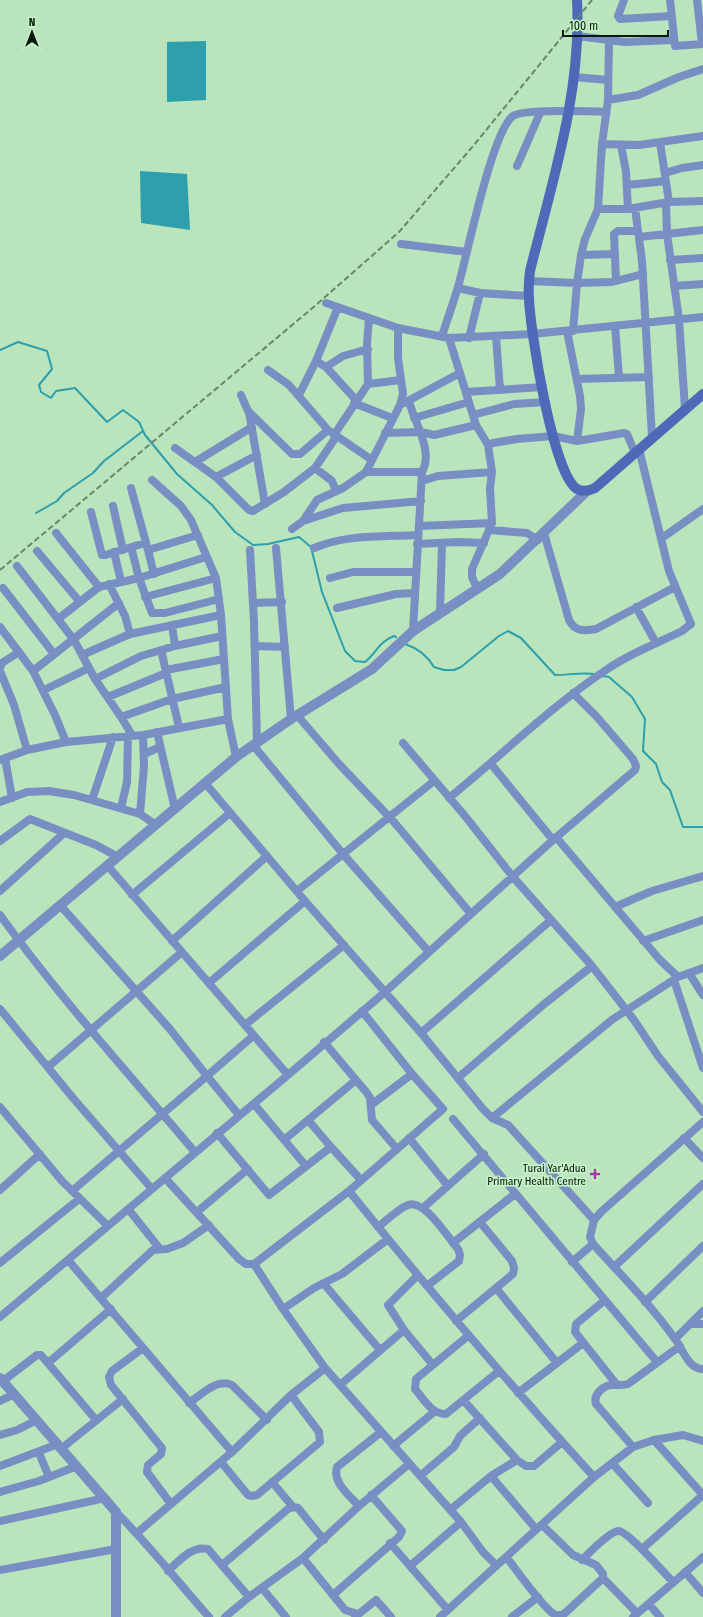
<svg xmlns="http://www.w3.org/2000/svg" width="703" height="1617" viewBox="0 0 703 1617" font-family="'Fira Sans Condensed',sans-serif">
  <rect width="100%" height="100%" fill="#b9e4bc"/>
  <path fill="#2d9fad" d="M206 41V100L167 102V42Z
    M140 171 187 174 190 230 141 223Z"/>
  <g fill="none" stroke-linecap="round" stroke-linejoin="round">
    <path stroke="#2d9fad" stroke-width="2" d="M0 350 18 342 47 351 52 369 39 385 41 392 51 398 56 391 75 388 107 422 123 410 139 422 145 435 177 474 212 505 235 532 253 545 268 544 299 537 311 547 322 592 345 651 355 661 365 662C377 652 379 642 394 636L396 637
      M36 513 57 501 64 493 93 473 104 461 143 431
      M405 644C417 648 427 655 434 667L444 670H454L461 667 499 636 508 631 521 638 555 675C569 675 581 672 594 674
      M603 676 609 677 632 697 645 719 643 751 656 764 662 782 670 790 683 827H703"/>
    <path stroke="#798fc3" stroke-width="8" d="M624 0 618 16 620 19 671 16
      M670 0 675 46 703 44
      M697 0 702 44
      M577 36 625 42 673 40
      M574 77 608 80
      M608 100 638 95 679 77 703 69
      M660 142 669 202
      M602 144 639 145 703 136
      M621 145 626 172 628 209
      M517 166 540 113
      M665 173 682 168 703 165
      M627 185 666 181
      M666 203 667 234 679 319 685 409
      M635 208 642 261 652 437
      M598 209H628L669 202 703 201
      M639 237 703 230
      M401 244 467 252
      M581 255 615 254
      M670 260 703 258
      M529 281 577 283 612 282 643 274
      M616 281 614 234 618 231H638
      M674 286 703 284
      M458 288 480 293 528 296
      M326 303 398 328 449 338 532 334 703 317
      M615 326 619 377
      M567 331 580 396 581 409 577 441
      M573 331 577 283 581 255 585 239 598 209 602 144 608 100 609 41
      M442 336C447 320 453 304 458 287 467 256 492 131 513 116 522 109 592 111 606 112
      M496 337 500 390
      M449 338 476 425 488 445 492 472 490 489 492 523 472 569V577L477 588
      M469 338 480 293
      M316 361 326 367 356 400
      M326 367 343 356 368 349
      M268 370 289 385 328 430 372 460
      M577 379 649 377
      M368 384 401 380
      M466 392 543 387
      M241 395 248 411 292 454H300L328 430
      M299 395 316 361 338 307
      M409 401C414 422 434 451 422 472L413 631
      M354 403 392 418
      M404 403 460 373
      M249 412 265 504
      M473 415 514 404 546 402
      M414 418 469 402
      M385 433 421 432 434 435 476 425
      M334 435 368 384 367 344 369 318
      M488 445 493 443 517 439 553 436 577 441 624 433 627 434 635 453
      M175 448 216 477 249 510 253 511 284 492 315 468 336 437
      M195 462 252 427
      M315 468 332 481 336 491
      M366 472H422
      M216 477 257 455
      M152 480 181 506 191 520 216 578 221 615 228 719 236 757
      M422 481 438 476 492 472
      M131 488 148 550 198 535
      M113 506 123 550
      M91 512 102 555H105L145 543
      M303 521 343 508 421 501
      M419 526 492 523
      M292 529 303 521 317 500 343 488 366 472 400 405 403 394 398 358V328
      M490 530 527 533 538 540
      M56 533 99 587 58 619
      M544 533 569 620C575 632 584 631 596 629L675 587
      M662 538 703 509
      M417 544 458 542 484 543
      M131 547 139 578 152 613H165L219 599
      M276 548 291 719
      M314 548C347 534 383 537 418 535
      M148 550 154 574
      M250 550 254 622 257 742
      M37 551 79 601
      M114 552 121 581
      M17 566 74 640 95 679 121 717 132 735
      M330 578 353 572H415
      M109 584 125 616 130 634
      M99 587 139 578 206 557
      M3 588 54 654
      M145 597 216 578
      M253 603 282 602
      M636 607 656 643
      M337 608 396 594 414 593
      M440 612 442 543
      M172 625 175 646
      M0 627 33 671 55 715 66 742
      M255 646 285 647
      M161 650 179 727
      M82 655 130 634 221 615
      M0 668 2 663 19 652
      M166 670 224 659
      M0 671 14 705 27 750
      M33 671 119 603
      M95 679 141 656 175 646 222 636
      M44 690 89 668
      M108 697 166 673
      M121 717 172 699 226 687
      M157 732 175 809
      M403 743 465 816 513 877 592 966 634 1020 658 1056 703 1112
      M253 745 343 854 429 952
      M144 754 160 747
      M5 758 12 798
      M0 760 27 750 66 742 143 735 228 719
      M491 764 553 840
      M205 783 305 901 421 1033 483 1109 492 1118 508 1125 594 1220
      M449 798C502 755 551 706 609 668 631 653 658 643 682 631L691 624 669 571 639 449
      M92 800 113 737
      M0 802 27 792 49 791 74 795 140 814 156 825
      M121 808 127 782 128 736
      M140 814 144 766 143 735
      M0 841 30 819 96 845 118 857
      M0 891 63 834
      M297 891 434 781
      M132 895 230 813
      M60 905 169 1028 207 1076 72 1191
      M615 907 652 891 703 876
      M471 914 553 840 635 770 636 766 633 759 597 717 573 693
      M0 915C60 998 129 1074 195 1152
      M172 941 267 856
      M643 941 703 920
      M689 973 703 995
      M678 977 703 968
      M674 980 703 1068
      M209 983 305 901
      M0 1009 73 1098 152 1189
      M245 1025 344 945
      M421 1033 551 920
      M324 1042 367 1093 370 1098 372 1120 397 1149
      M48 1067 182 952 107 865
      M288 1075 385 992 471 914 394 822 339 764 297 715
      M459 1077 543 1005 592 966
      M254 1104 306 1166
      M371 1105 412 1074
      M0 1107 62 1181 108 1226 0 1317
      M239 1115 207 1076 253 1036
      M492 1118 613 1019 678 977 660 960 556 837
      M453 1119 657 1362
      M308 1120 331 1147
      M703 1122 602 1211 594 1220 590 1237 593 1244C621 1275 651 1305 675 1339 682 1348 689 1370 703 1369
      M217 1133 269 1195 331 1147 361 1180
      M409 1138 448 1186
      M684 1138 703 1158
      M284 1140 356 1080
      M165 1178 239 1259 246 1264H254L283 1309 325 1368 291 1395 232 1452
      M0 1190 40 1154
      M349 1191C428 1289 509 1384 594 1477
      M424 1207 484 1154
      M129 1210 160 1249
      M197 1212 248 1169
      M108 1226 288 1075 182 952
      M378 1227C386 1221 399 1208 408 1205 424 1198 448 1238 458 1249L460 1255 459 1261 427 1286
      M453 1243 515 1194
      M68 1260 232 1452 137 1533
      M572 1262 593 1244
      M0 1263 79 1199
      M254 1264 349 1191 443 1109 412 1074 362 1011
      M614 1267 703 1184
      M324 1284 380 1350
      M496 1288 557 1363
      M101 1298 153 1250 167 1249 183 1243 209 1225
      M605 1300 576 1324 575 1332 617 1385
      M645 1302 703 1246
      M283 1309 314 1288 342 1274 388 1239
      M456 1321 513 1274 514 1268 512 1261 480 1222
      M690 1324H703
      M404 1330 433 1365
      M469 1335 416 1379 415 1389C424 1399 431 1414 446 1414L499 1371
      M675 1339 703 1311
      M143 1348 112 1371 109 1377 111 1385 162 1448 161 1454 148 1465 147 1472 171 1504
      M48 1363 111 1309
      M325 1368 461 1522 483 1552 496 1565
      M3 1381 37 1355H41L96 1420
      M340 1385 404 1330 388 1305 418 1275
      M518 1393 583 1343
      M0 1401 15 1394
      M464 1401 517 1460 526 1466H534L562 1442
      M189 1403C202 1394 217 1378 232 1385L267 1420
      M0 1435 17 1430 37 1420
      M654 1440 703 1495
      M393 1446 434 1412
      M633 1447 596 1404C593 1395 602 1386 612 1385 617 1384 622 1386 628 1384L680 1346
      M62 1448 123 1399
      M39 1453 49 1477
      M221 1462 248 1495 252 1496 257 1495 320 1442 319 1432 291 1395
      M612 1463 648 1503
      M0 1466 58 1444
      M420 1476 454 1447 460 1436 480 1418
      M491 1476 536 1529
      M272 1482 293 1507
      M0 1492 39 1481 77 1466
      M359 1506C349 1495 332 1482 337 1467L381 1432
      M450 1510 491 1476 517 1460
      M116 1512C149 1545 178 1582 209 1617
      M0 1521 105 1498
      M542 1525 573 1555 596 1565 603 1574V1578L637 1613
      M390 1543 448 1610
      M642 1549 703 1495
      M303 1558 345 1610 358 1614
      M507 1558C516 1569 543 1608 554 1614 557 1616 561 1615 564 1614L603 1578
      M582 1560C589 1553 609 1532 618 1531 627 1530 664 1573 673 1582
      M222 1565 288 1509 293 1507 298 1508 324 1540
      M410 1566 461 1522
      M0 1570 116 1549
      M168 1571C179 1561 192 1545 208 1549L249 1597
      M685 1572 703 1593
      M262 1588 286 1617
      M333 1595 399 1537 402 1531 371 1495
      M649 1604 660 1617
      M225 1617 249 1597 303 1558 359 1506 409 1464
      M355 1617 376 1600 391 1617
      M440 1617 594 1477 633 1447 654 1440 683 1435 703 1441
      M512 1617 538 1597
      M633 1617 703 1557"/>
    <path stroke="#798fc3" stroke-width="10" d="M0 956 236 757 291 719 372 669 413 631 500 574 587 491
      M0 1378 116 1512V1617"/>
    <path stroke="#4d69b7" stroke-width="10" d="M577 0C582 92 552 182 530 271 529 280 528 289 529 298 530 330 553 475 577 489 583 492 589 491 595 488L703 394"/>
    <path stroke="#68866a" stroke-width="2" stroke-dasharray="6 3" stroke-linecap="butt" d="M0 570 316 305 399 232 474 145 592 0"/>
  </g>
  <path fill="#a33fa5" stroke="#c6f1c9" stroke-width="1.5" d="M593 1168h4v4h4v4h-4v4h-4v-4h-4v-4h4z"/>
  <g text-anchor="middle" stroke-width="3.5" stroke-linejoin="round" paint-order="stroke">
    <g font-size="11" fill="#09190b" stroke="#c6f1c9" text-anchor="end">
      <text x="586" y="1172">Turai Yar'Adua<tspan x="586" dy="13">Primary Health Centre</tspan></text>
    </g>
  </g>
  <g transform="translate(32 32)" stroke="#c6f1c9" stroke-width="3" paint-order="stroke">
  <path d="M0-3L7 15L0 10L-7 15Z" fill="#09190b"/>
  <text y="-6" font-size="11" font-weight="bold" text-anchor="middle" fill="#09190b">N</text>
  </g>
  <path d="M563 30v6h105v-6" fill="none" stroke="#09190b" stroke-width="2"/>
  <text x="569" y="30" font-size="12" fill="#09190b" stroke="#c6f1c9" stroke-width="3" paint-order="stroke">100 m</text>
</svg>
